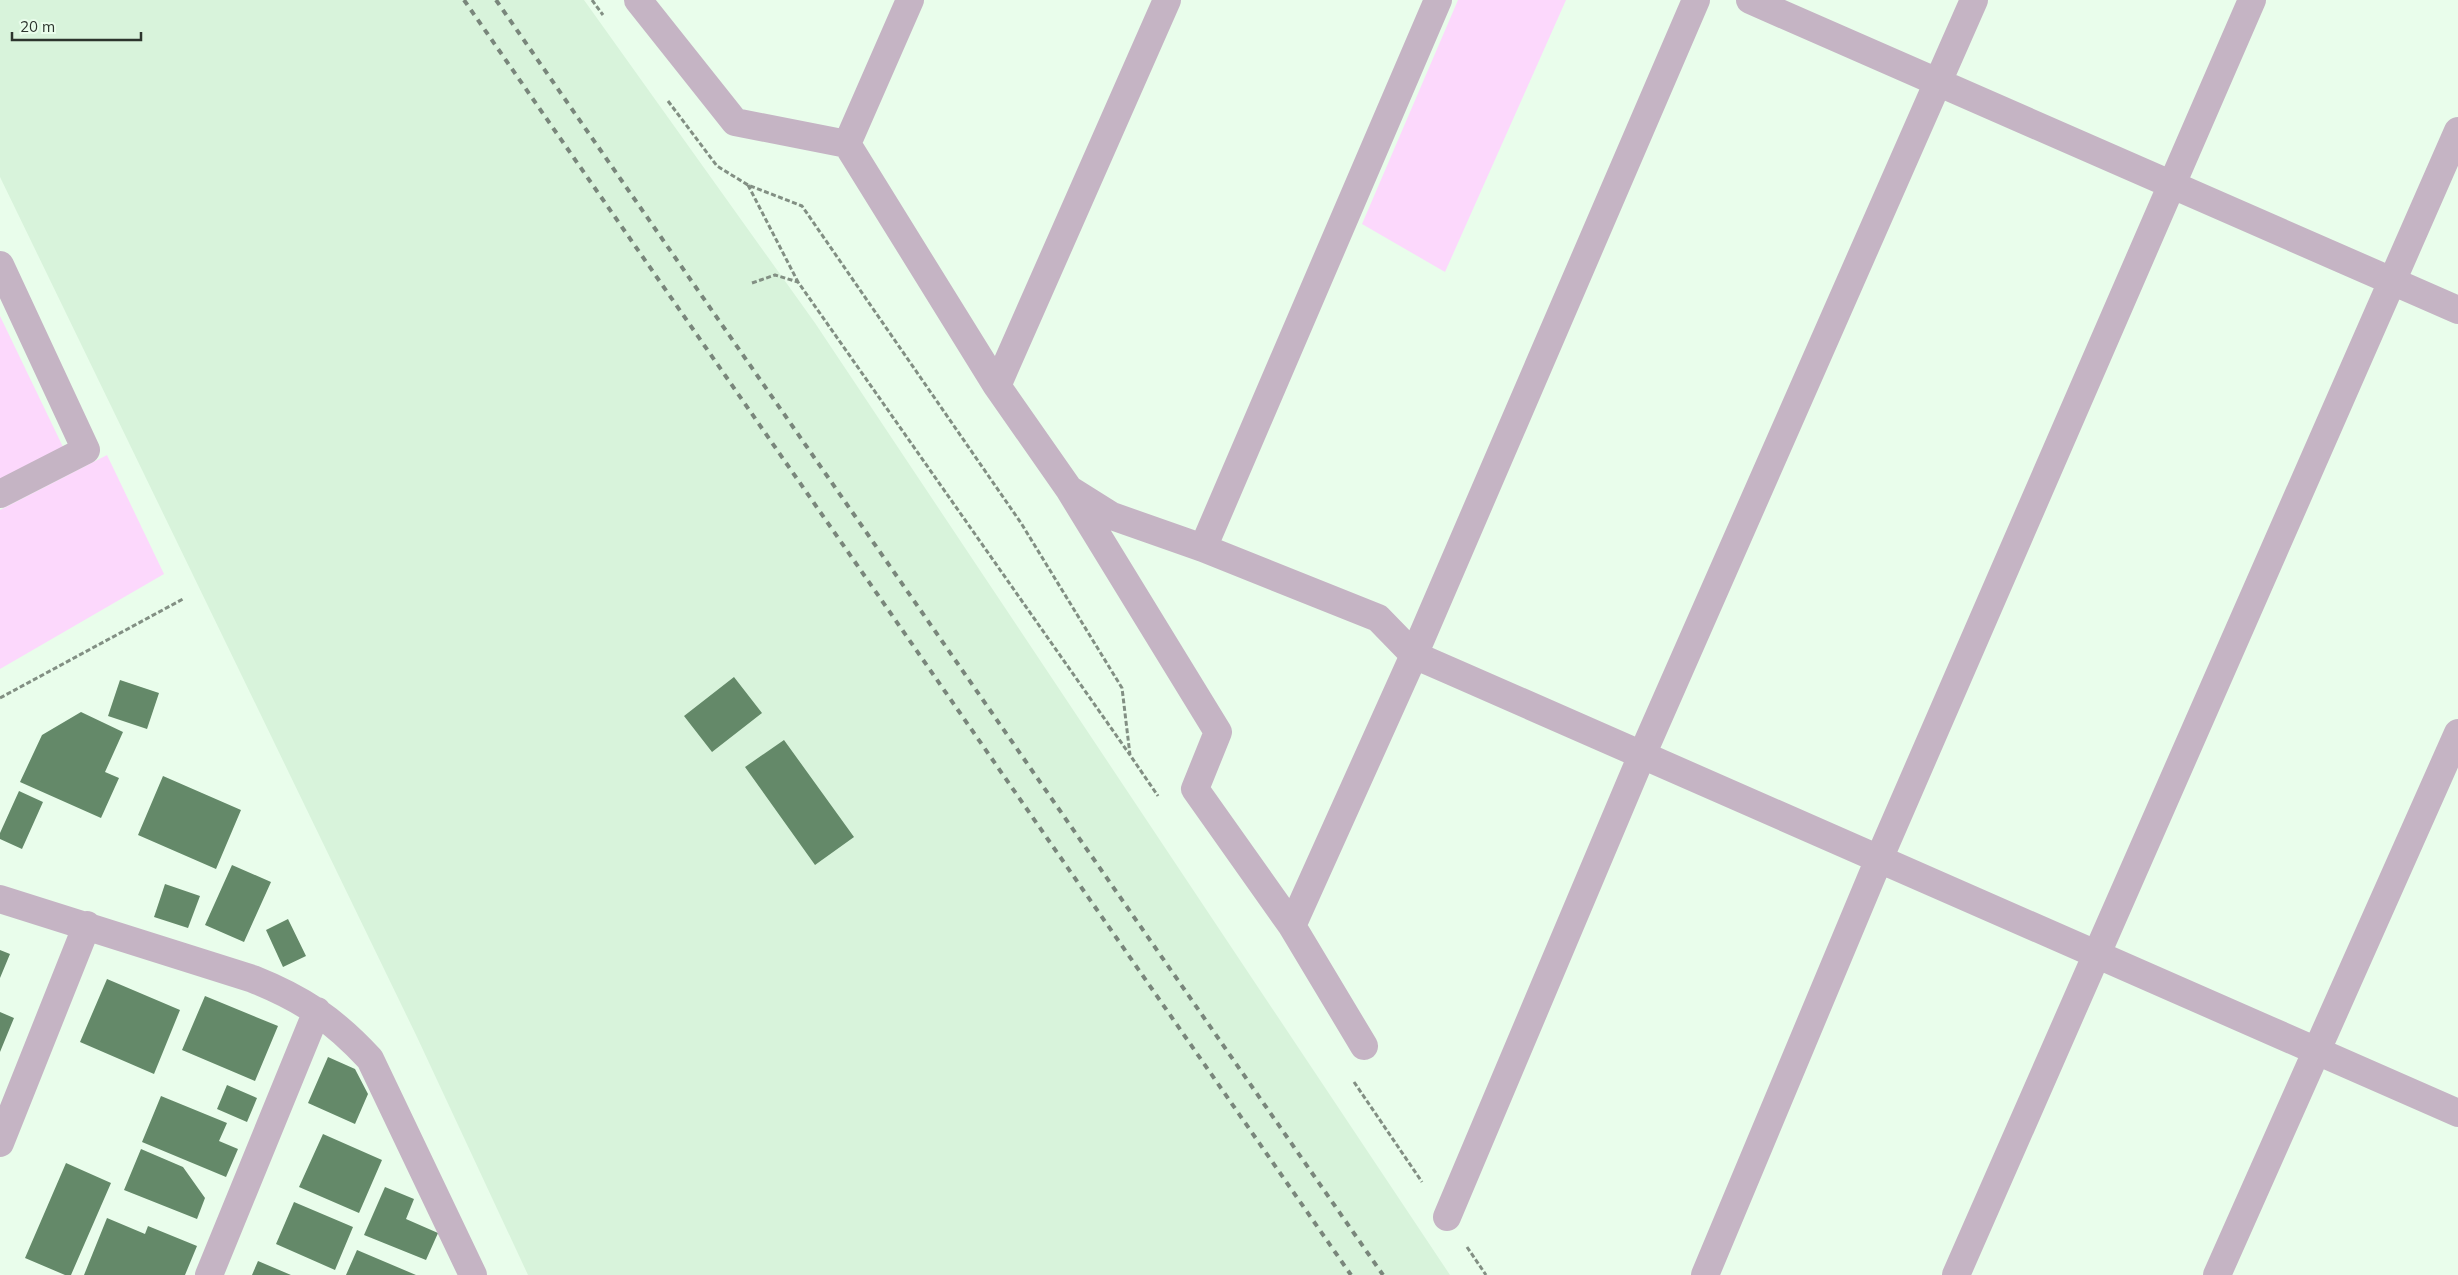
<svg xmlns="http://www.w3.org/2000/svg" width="2458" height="1275" viewBox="0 0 2458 1275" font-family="Mulish,sans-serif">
  <rect width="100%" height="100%" fill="#e9fdeb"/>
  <path fill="#d8f3db" d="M0 0H584L815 323 1450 1275H528L417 1037 0 177Z"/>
  <path fill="#fcd8fc" d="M1458 0H1566L1445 272 1362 224Z
    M0 316 64 449 0 479Z
    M107 455 164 574 0 669V510Z"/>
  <path fill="#648969" d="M734 677 762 713 712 752 684 716Z
    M120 680 159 693 147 729 108 716Z
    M81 712 123 732 105 772 119 778 101 818 20 782 42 735Z
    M784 740 854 837 815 865 745 767Z
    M163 776 241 810 216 869 138 835Z
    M19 791 43 802 22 849 0 839V833Z
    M232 865 271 882 244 942 205 925Z
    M165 884 200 896 188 928 154 917Z
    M288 919 306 956 283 967 266 930Z
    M0 950 10 954 0 978Z
    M107 979 180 1010 154 1074 80 1042Z
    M205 996 278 1026 255 1081 182 1050Z
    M0 1012 14 1018 0 1052Z
    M328 1057 355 1069 368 1094 355 1124 308 1103Z
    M227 1085 257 1098 247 1122 217 1109Z
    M161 1096 227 1123 219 1141 238 1149 226 1177 142 1142Z
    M323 1134 382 1160 359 1213 299 1187Z
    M141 1149 183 1167 205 1198 197 1219 124 1190Z
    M66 1163 111 1183 71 1275H65L25 1258Z
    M385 1187 414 1199 406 1219 438 1233 426 1260 364 1235Z
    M294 1202 353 1227 335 1270 276 1244Z
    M107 1218 145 1234 148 1226 197 1246 185 1275H84Z
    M357 1250 416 1275H346Z
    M258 1261 291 1275H252Z"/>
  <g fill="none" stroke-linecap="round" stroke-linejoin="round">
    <path stroke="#828f83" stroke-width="3" stroke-dasharray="5 2.5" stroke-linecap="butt" d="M592 0 603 15
      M668 101 717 166 748 185 802 206 1021 523 1122 688 1130 755 1158 796
      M748 185 798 282
      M752 283 775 275 798 282 1130 755
      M0 698 183 599
      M1354 1082 1422 1182
      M1467 1247 1486 1275"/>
    <path stroke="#c5b4c4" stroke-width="28" d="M638 0 735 122 847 144
      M910 0 847 144 997 386 1069 489 1218 732 1195 789 1292 926 1364 1046
      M1750 0 2458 310
      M0 265 86 450 0 494
      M997 386 1167 0
      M1069 489 1112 516 1203 548 1378 618 1414 655 1453 672 2458 1113
      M1203 548 1438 0
      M0 899 253 979C303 999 334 1020 370 1059L473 1275
      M1292 926 1414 655 1696 0
      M0 1143 87 925
      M1447 1217 1642 755 1974 0
      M209 1275 317 1011
      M1705 1275 1879 859 2252 0
      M1956 1275 2458 131
      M2217 1275 2458 733"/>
    <path stroke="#79867b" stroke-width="4" stroke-dasharray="6 6" stroke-linecap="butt" d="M464 0 1351 1275
      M496 0 1383 1275"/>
  </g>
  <path d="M12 32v8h129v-8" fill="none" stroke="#2c342d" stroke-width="2.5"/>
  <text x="20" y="32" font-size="15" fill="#2c342d" stroke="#e9fdeb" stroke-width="4" paint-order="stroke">20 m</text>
</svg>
